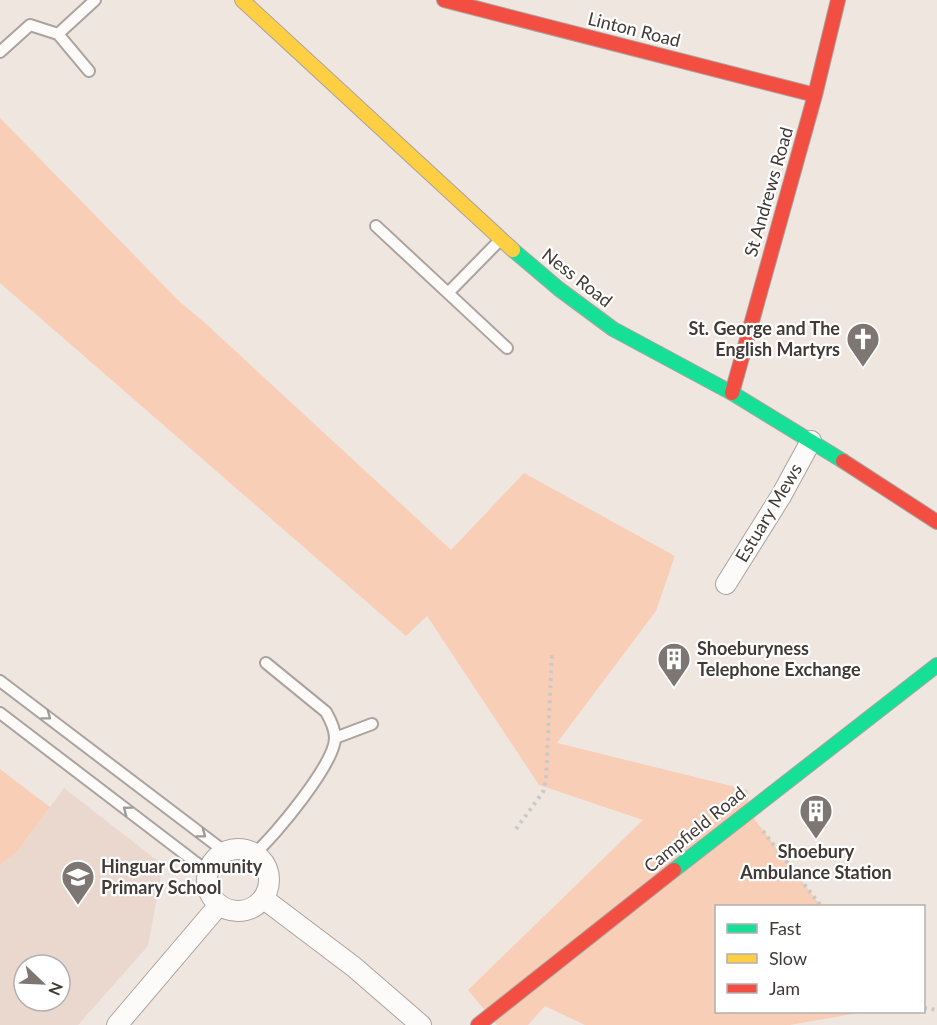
<svg xmlns="http://www.w3.org/2000/svg" width="937" height="1025" viewBox="0 0 937 1025" font-family="Lato,sans-serif">
  <rect width="100%" height="100%" fill="#f0e6e0"/>
  <path fill="#ead8cf" fill-rule="evenodd" d="M64 788 163 865 148 946 78 1025H0V865L18 851ZM24 965H60V1001H24Z"/>
  <path fill="#f8ceb7" d="M0 118 180 302 204 322 451 550 524 473 675 556 656 611 557 743 748 790 749 812 821 906H716V1012H864L790 1025H585L545 1006 528 1025H497L468 990 643 820 539 785 427 616 406 636 0 283Z
    M0 769 50 807 18 851 0 865Z"/>
  <g fill="none" stroke-linecap="round" stroke-linejoin="round">
    <g stroke="#aaa39f" stroke-width="14">
      <path id="lane" d="M58 34 89 71
        M0 52 30 25 58 34 95 0
        M376 226 448 293
        M501 239 448 293 507 348
        M0 681 224 851
        M0 713 207 871
        M335 738 372 724
        M255 853C275 836 335 763 335 738 335 730 330 719 326 712L266 663"/>
    </g>
    <g stroke="#aaa39f" stroke-width="22">
      <path id="street" d="M726 584 781 496 811 441
        M207 880a31 31 0 1 1 62 0a31 31 0 1 1-62 0Z
        M264 899 354 967 421 1025
        M117 1025 219 905"/>
    </g>
    <g stroke="#aaa39f" stroke-width="16">
      <path id="fast" d="M513 250 559 289 613 329 732 393 843 461
        M674 870 937 665"/>
    </g>
    <g stroke="#aaa39f" stroke-width="16">
      <path id="slow" d="M242 0 513 250"/>
    </g>
    <g stroke="#aaa39f" stroke-width="16">
      <path id="jam" d="M444 0 815 95
        M732 393 815 95 838 0
        M843 461 937 522
        M478 1025 674 870"/>
    </g>
    <path stroke="#cbc9c6" stroke-width="4" stroke-dasharray="3 4.5" stroke-linecap="butt" d="M516 829 543 792 546 780 552 654
      M763 831 821 906
      M924 1008 937 1010"/>
    <use href="#lane" stroke="#fdfbfa" stroke-width="10"/>
    <use href="#street" stroke="#fdfbfa" stroke-width="20"/>
    <use href="#fast" stroke="#16e098" stroke-width="14"/>
    <use href="#slow" stroke="#ffcf43" stroke-width="14"/>
    <use href="#jam" stroke="#f24e42" stroke-width="14"/>
  </g>
  <defs><path id="oneway-chevron" d="M-2-3.5L2.5 0L-2 3.5" fill="none" stroke-width="1.6" stroke-linecap="round" stroke-linejoin="round" transform="scale(1.5)"/></defs>
  <g stroke="#9f9a98">
    <use href="#oneway-chevron" transform="translate(47 716) rotate(37)"/>
    <use href="#oneway-chevron" transform="translate(127 810) rotate(-143)"/>
    <use href="#oneway-chevron" transform="translate(202 834) rotate(37)"/>
  </g>
  <defs>
    <g id="church-pin" transform="scale(1.725)"><path d="M0 17L-7.5 6A9.5 9.5 0 1 1 7.5 6Z" fill="#7e7672" stroke="#fff"/><path d="M-1.2-6h2.4v3.5h3.3v2.4h-3.3V6h-2.4V-.1h-3.3v-2.4h3.3Z" fill="#fff"/></g>
    <g id="building-pin" transform="scale(1.725)"><path d="M0 17L-7.5 6A9.5 9.5 0 1 1 7.5 6Z" fill="#7e7672" stroke="#fff"/><path d="M-4-6H4V6H1V3H-1V6H-4ZM-2.5-4.3h1.7v1.8h-1.7ZM.8-4.3h1.7v1.8H.8ZM-2.5-1h1.7V.8h-1.7ZM.8-1h1.7V.8H.8Z" fill="#fff"/></g>
    <g id="school-pin" transform="scale(1.725)"><path d="M0 17L-7.5 6A9.5 9.5 0 1 1 7.5 6Z" fill="#7e7672" stroke="#fff"/><path d="M0-5L7-2L0 1L-7-2ZM-4 1L0 2.5L4 1V4Q0 6-4 4Z" fill="#fff"/></g>
  </defs>
  <g fill-rule="evenodd">
    <use href="#church-pin" x="863" y="339"/>
    <use href="#building-pin" x="674" y="659"/>
    <use href="#building-pin" x="816" y="811"/>
    <use href="#school-pin" x="78" y="877"/>
  </g>
  <g text-anchor="middle" stroke-width="4.5" stroke-linejoin="round" paint-order="stroke">
    <g font-size="18" fill="#413a36" stroke="#fff">
      <text transform="translate(634 30) rotate(14)" y="6">Linton Road</text>
      <text transform="translate(769 192) rotate(-74)" y="6">St Andrews Road</text>
      <text transform="translate(577 278) rotate(38)" y="6">Ness Road</text>
      <text transform="translate(769 513) rotate(-59)" y="6">Estuary Mews</text>
      <text transform="translate(695 830) rotate(-39)" y="6">Campfield Road</text>
    </g>
    <g font-size="18" font-weight="bold" fill="#413a36" stroke="#fff" text-anchor="start">
      <text x="840" y="335" text-anchor="end">St. George and The<tspan x="840" dy="21">English Martyrs</tspan></text>
      <text x="697" y="655">Shoeburyness<tspan x="697" dy="21">Telephone Exchange</tspan></text>
      <text x="816" y="858" text-anchor="middle">Shoebury<tspan x="816" dy="21">Ambulance Station</tspan></text>
      <text x="101" y="873">Hinguar Community<tspan x="101" dy="21">Primary School</tspan></text>
    </g>
  </g>
  <rect x="715" y="905" width="210" height="108" fill="#ffffff" stroke="#b3b0af" stroke-width="1.5"/>
  <rect x="727" y="924" width="30" height="9" fill="#16e098" stroke="#b3b0af" stroke-width="1.5"/>
  <text x="769" y="935" font-size="18" fill="#413a36">Fast</text>
  <rect x="727" y="954" width="30" height="9" fill="#ffcf43" stroke="#b3b0af" stroke-width="1.5"/>
  <text x="769" y="965" font-size="18" fill="#413a36">Slow</text>
  <rect x="727" y="984" width="30" height="9" fill="#f24e42" stroke="#b3b0af" stroke-width="1.5"/>
  <text x="769" y="995" font-size="18" fill="#413a36">Jam</text>
  <g transform="translate(42 983) rotate(113)"><circle r="28" fill="#ffffff" stroke="#b3b0af" stroke-width="1.5"/>
  <path d="M0-4.5L10 22L0 15L-10 22Z" fill="#7e7672"/>
  <text y="-9" font-size="16" font-weight="bold" text-anchor="middle" fill="#413a36">N</text>
  </g>
</svg>
